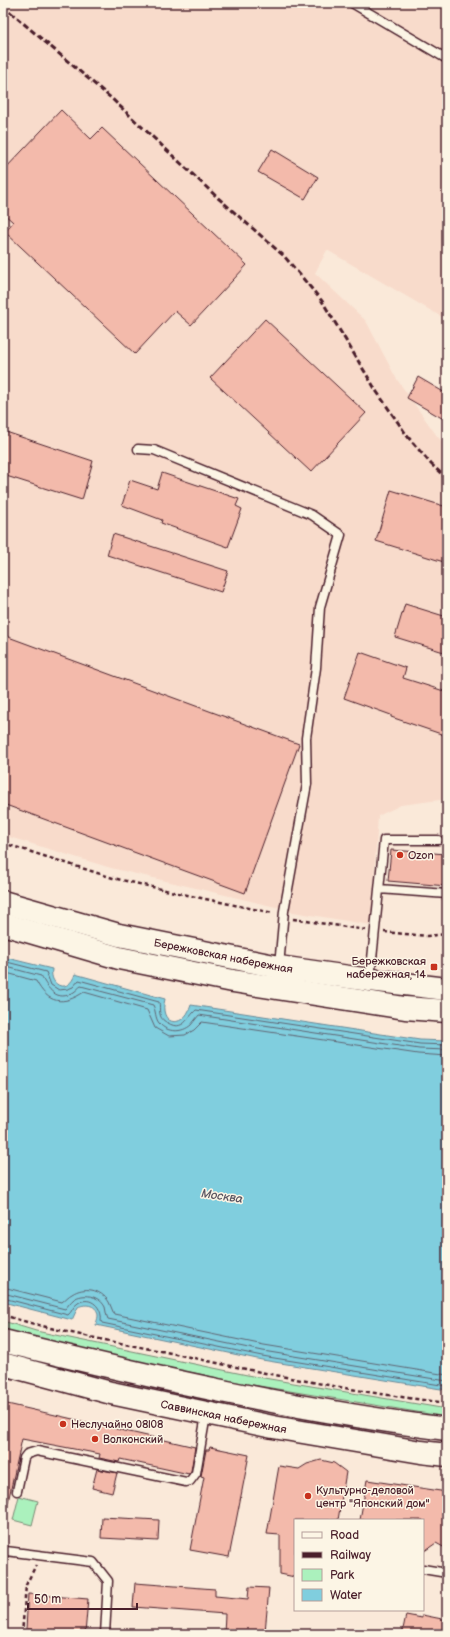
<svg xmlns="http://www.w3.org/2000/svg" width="450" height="1637" viewBox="0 0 450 1637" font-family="'Balsamiq Sans',sans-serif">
  <rect width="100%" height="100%" fill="#fae9d9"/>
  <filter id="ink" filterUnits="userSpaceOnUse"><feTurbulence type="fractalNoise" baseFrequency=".025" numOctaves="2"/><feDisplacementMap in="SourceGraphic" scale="8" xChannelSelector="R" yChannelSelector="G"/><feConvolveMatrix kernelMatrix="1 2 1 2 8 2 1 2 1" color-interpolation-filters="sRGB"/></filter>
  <g filter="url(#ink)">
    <path fill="#f8dbcb" d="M3 3H447V320L327 250 315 273 366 321 396 378 437 436 447 446V799L401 805 378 816 371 925 281 910 280 908 111 868 3 835Z"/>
    <path fill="#abf1bd" stroke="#7a8874" d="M3 1321 36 1331 252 1376 447 1409V1417L247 1384 83 1350 3 1329Z
      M19 1496 38 1501 32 1525 13 1520Z"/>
    <path fill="#80cede" stroke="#6a8896" d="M3 957 52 969C49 987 69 994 75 974L165 999C158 1026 184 1030 191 1005L420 1040 447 1041V1390L262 1360 96 1325C96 1322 98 1319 98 1316 98 1305 86 1303 78 1307L72 1320 3 1302Z"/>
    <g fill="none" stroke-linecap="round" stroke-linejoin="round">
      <path stroke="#606573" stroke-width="1" d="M3 961 46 972 51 985 59 990 68 989 73 987 79 980 159 1002C160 1005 159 1010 160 1014 161 1019 164 1021 168 1023 183 1032 188 1017 196 1010L420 1044 447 1045
        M3 966 41 976C48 989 57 1003 74 992 77 990 79 987 81 986L153 1005C156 1011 155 1018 159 1023 167 1033 182 1033 191 1025 194 1022 196 1018 199 1015L419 1049 447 1050
        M3 972 36 981C48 1004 63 1006 84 992L147 1010 155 1028 169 1036 185 1035 194 1030 202 1022 418 1054 447 1056
        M3 1287 62 1302C66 1299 68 1296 72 1294 84 1286 101 1289 109 1302 111 1306 112 1310 114 1314L264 1345 447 1375
        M3 1293 65 1309C68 1306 70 1302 74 1299 83 1293 99 1295 105 1307 106 1311 106 1315 108 1319L263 1351 447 1381
        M3 1298 68 1315C72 1312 73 1306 78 1303 91 1295 103 1308 101 1321L102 1323 262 1356 447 1386"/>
    </g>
    <path fill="#f3baab" stroke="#4a1f2b" d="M61 110 91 139 102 128 247 265 191 325 175 311 135 354 5 232 13 222 3 213V171Z
      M272 149 318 177 305 199 258 172Z
      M265 319 366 413 311 472 210 378Z
      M418 377 447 394V421L407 398Z
      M3 431 93 461 82 500 3 475Z
      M162 473 239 499 236 506 242 509 228 547 161 523 162 520 122 505 130 480 157 489Z
      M391 490 447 507V563L376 541Z
      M113 534 228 571 221 592 107 555Z
      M405 604 447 617V653L395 637Z
      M3 635 299 744 245 893 3 804Z
      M360 652 406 668 403 678 447 692V736L391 717V715L344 698Z
      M391 850 447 854V886L388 881Z
      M3 1403 195 1447 191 1471 189 1474 120 1459 119 1462 99 1458 100 1454 22 1439 8 1502 3 1501Z
      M210 1447 249 1455 229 1557 190 1550 204 1477 201 1476 206 1450H209Z
      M321 1460 334 1463 346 1472 338 1520H295V1577L280 1574V1535L267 1534 279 1466 299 1469 307 1464Z
      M97 1469 117 1473 112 1493 92 1488Z
      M367 1480 447 1492V1549L436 1543 423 1552V1520H360Z
      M102 1517 159 1520 158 1541 101 1538Z
      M135 1583 215 1589V1596L248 1599 249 1587 269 1588 265 1632 259 1631 258 1634H224L225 1614 133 1607Z
      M28 1594 88 1599 85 1634 26 1629Z
      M406 1615 422 1618V1615L447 1620V1634H402Z"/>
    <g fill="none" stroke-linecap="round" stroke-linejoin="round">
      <g stroke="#4a1f2b" stroke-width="11">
        <path id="service" d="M352 3 447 59
          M138 449 154 450 312 515 341 535 320 607 316 668 306 738 307 784 284 911 279 966
          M379 889 447 894
          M370 979 384 840H438
          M17 1491 24 1458 27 1454 37 1451 186 1482 190 1481 196 1473 206 1415
          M3 1552 6 1551 93 1562 108 1581 105 1634
          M423 1569 447 1573"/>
      </g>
      <g stroke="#4a1f2b" stroke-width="25">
        <g id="secondary">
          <path id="s1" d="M3 902 119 935 279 967 370 980 447 989"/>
          <path d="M3 924 119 958 233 981 405 1008 447 1011"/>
          <path d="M3 1341C150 1377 297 1410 447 1429"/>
          <path id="s2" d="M3 1364 111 1393 273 1427 421 1452 447 1455"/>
        </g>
      </g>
      <path stroke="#4a1f2b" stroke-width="2.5" stroke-dasharray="4 3" stroke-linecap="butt" d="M3 843 113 878 196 897 273 913
        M293 919 366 930
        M384 932 427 936 447 934
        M3 1315C58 1332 115 1342 171 1353 262 1373 354 1392 447 1403
        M21 1633 22 1632 46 1634
        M22 1634 26 1585 36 1565
        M55 1634V1632"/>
      <use href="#service" stroke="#fcf5e5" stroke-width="8"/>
      <use href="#secondary" stroke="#fcf5e5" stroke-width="22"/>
      <path stroke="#4a1f2b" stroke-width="3" stroke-dasharray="6 3" stroke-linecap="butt" d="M3 6 111 98 218 198 284 256 322 301 377 392 408 437 431 464 447 479"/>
    </g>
  </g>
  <g fill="#c8321e" stroke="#fcf5e5" stroke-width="1.5">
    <circle cx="400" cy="855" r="4"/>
    <rect x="430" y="963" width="8" height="8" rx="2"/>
    <circle cx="63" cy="1424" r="4"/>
    <circle cx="95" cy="1439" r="4"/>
    <circle cx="308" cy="1496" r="4"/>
  </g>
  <g text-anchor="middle" stroke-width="3" stroke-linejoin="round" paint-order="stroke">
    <g font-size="11" fill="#4a1f2b" stroke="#fcf5e5" text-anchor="start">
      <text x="408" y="859">Ozon</text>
      <text x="426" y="965" text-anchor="end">Бережковская<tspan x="426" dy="13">набережная, 14</tspan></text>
      <text x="71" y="1428">Неслучайно 08|08</text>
      <text x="103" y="1443">Волконский</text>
      <text x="316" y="1494">Культурно-деловой<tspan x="316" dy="13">центр "Японский дом"</tspan></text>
    </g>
    <g font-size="11" fill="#4a1f2b" stroke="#fcf5e5">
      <text dy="4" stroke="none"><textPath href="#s1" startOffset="227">Бережковская набережная</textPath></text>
      <text dy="4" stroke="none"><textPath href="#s2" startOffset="227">Саввинская набережная</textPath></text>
    </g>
    <g font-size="12" font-style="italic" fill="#5a5461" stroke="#fcf5e5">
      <text transform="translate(222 1196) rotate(8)" y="4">Москва</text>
    </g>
  </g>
  <rect width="450" height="1637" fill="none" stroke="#fcf5e5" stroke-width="16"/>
  <rect x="8" y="8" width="434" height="1621" fill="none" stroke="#4a1f2b" stroke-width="1.5" filter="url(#ink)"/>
  <rect x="294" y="1519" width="130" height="92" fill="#fcf5e5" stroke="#b59f9b"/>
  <rect x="302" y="1532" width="20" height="6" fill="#fcf5e5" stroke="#b59f9b"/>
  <text x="330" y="1539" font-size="12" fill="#4a1f2b">Road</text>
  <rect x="302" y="1552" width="20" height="6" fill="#4a1f2b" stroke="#b59f9b"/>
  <text x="330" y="1559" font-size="12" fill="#4a1f2b">Railway</text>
  <rect x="302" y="1569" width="20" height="12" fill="#abf1bd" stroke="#b59f9b"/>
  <text x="330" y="1579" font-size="12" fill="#4a1f2b">Park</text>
  <rect x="302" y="1589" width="20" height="12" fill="#80cede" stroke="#b59f9b"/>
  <text x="330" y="1599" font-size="12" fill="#4a1f2b">Water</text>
  <path d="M28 1603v6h109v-6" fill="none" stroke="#4a1f2b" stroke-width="2"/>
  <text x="34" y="1603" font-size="12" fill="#4a1f2b" stroke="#fcf5e5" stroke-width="3" paint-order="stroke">50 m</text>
</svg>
